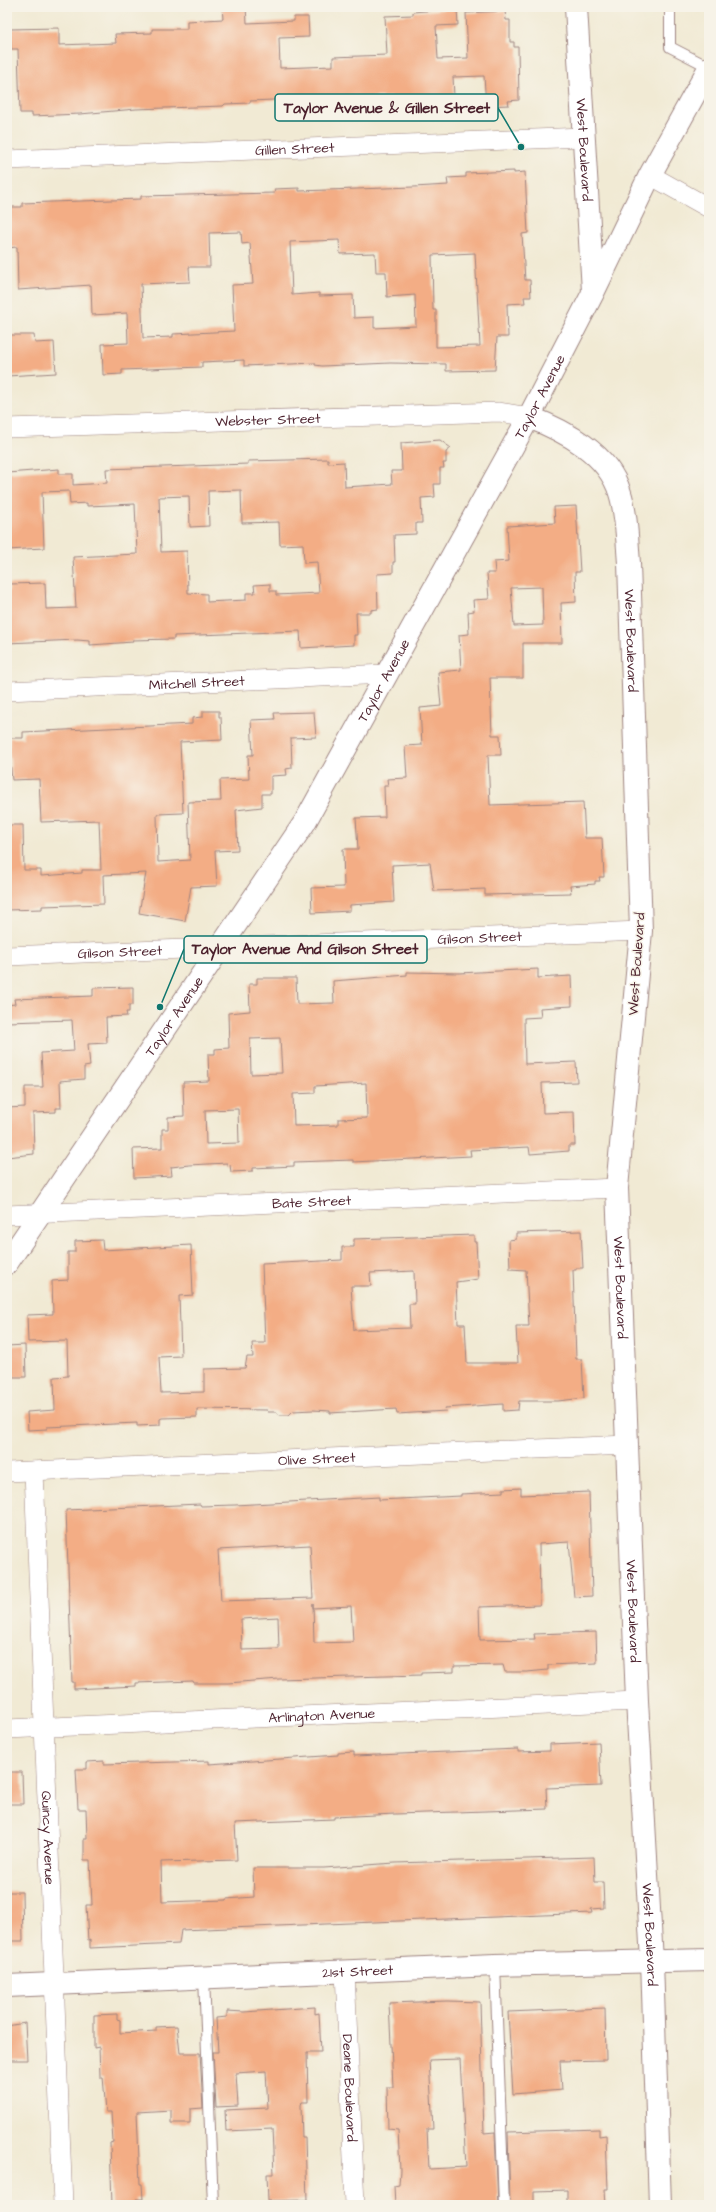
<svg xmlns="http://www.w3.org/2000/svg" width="716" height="2212" viewBox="0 0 716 2212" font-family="'Architects Daughter',sans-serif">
  <rect width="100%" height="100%" fill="#f7f3e8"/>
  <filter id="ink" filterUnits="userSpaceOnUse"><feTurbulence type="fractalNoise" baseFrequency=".025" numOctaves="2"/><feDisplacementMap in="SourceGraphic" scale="8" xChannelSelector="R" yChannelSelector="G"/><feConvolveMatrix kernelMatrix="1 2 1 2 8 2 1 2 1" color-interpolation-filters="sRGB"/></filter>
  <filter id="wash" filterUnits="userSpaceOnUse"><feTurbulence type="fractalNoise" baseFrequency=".012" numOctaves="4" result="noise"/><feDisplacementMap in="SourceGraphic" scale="16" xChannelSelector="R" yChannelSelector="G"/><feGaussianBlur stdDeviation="0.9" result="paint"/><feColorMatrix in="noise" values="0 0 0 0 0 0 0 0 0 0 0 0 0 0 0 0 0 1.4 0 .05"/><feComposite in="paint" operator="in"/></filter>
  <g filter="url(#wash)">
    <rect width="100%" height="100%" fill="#f1ead4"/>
    <g id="blocks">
      <path fill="#f3ad85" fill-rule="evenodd" d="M222 7H246L247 23 294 21V17H308L309 37 279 38 280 68 333 66V57L387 55 385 16 413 15V12L438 10 457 9 458 25 436 26 438 59 468 58 466 13 505 11 506 20H510V42H514V47H518L519 100 508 101 509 105 486 106 484 76 453 77 454 96 319 98 250 101V103L225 104 223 106 136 109 80 114 32 116V113H20L18 49H11L10 29 59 28V45L116 43 115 34 152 33V29H187V21L223 19Z
        M514 171V173L525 172 528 233 522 234 525 280H530L531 297H524L525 303 507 304 508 337H497L495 370 446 371V364L390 363 322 366 315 365V363L244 366V360L202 362V367L122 370V374L103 375 102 344 128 343 127 313 92 315 91 285 18 290 17 247 7 248V207H22V203L141 199V196L275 193 274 189 299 188V191L414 187 448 185 447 178 466 177V173ZM241 232 242 244 250 243 253 284 232 285 234 331 173 334V337L143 338 141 284 190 282 189 267H210L209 233ZM339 240 340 254 375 253 376 272H386L387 297 415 295 416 326 374 328V317L354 318 353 295 319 296V293L292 295 290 242ZM475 253 480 346 436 347V310H433L432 255Z
        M7 335H34L35 343 54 342 56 373 7 376Z
        M440 440 451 448 446 452V463H443L444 468H440V484H434L435 497 421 498 422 523H416V534L394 535 395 562H393V573L377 574 378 609 371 610V613H356L357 635H354V645L301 648 300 631 174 636V639L132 640 133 642 90 645V641L77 640 7 643 9 584 45 583 46 609 76 608 73 557 137 554 135 504 87 506V503L70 504 69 491 42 492 44 548 7 550V473L59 469V474H73V485L107 483 106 469 248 464V461L328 459V463L344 462 345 487 392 484 391 471H402L401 443ZM241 490 242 523 279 522 280 545 303 544 304 563 317 562 319 593 276 595V591H270V584L254 585 255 593H246V600L207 602V594L188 593 187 551 161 552 159 497 189 496 190 527 209 526 208 491Z
        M576 506 580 572H575L576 602 561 603 562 643H523V678H490L492 735H500L501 755H488L490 805 583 802 585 838H602L604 877H599L600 881H595V884L570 886 571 893 485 895V889L434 891 430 863 392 865 394 902 350 905V911L312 913 311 888 344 887 343 849H358L356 818 385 817 384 786H388L387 779 407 778 405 746 422 745 420 708 441 706 438 672 461 670 459 635 469 634 468 612 474 611 473 600 489 599 487 573H495L494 562 509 561 507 526 555 523 554 507ZM542 587 543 625 514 626 511 588Z
        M203 711H219V717H221L222 740 180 742 183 813 157 814 158 862 190 860 188 802 221 801 220 780 249 779 248 755H253L251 720 275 719 274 713 314 712 316 737 291 738 292 768 286 769 287 775 271 776V794H262V807L236 810 238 850 215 851 217 886 191 887 185 921 139 913 146 873 103 875 104 904 42 906V909L7 910V825H23L24 870H41V876L82 873V870H101L99 820 41 822 39 779 12 780 9 750 10 738H23V732L192 724V718L203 717Z
        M538 969V978L571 976 572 1006 540 1008 541 1017 524 1018 525 1064 576 1062 577 1082 542 1083 543 1113 574 1112 575 1145H569V1151L530 1154 529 1147 470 1150 471 1156 353 1162V1160L294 1162V1166L253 1168V1171L231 1172 230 1165 227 1166V1163L189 1165 171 1167 172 1176 134 1178 133 1149 162 1148V1129H168V1117L184 1116 183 1082 209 1081 208 1054H215V1049L229 1048 228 1013 250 1011 249 984H257V978H296L297 1004 334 1003 333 981 407 975V972L459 973ZM280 1038 282 1073 251 1074 250 1039ZM366 1083 367 1118 338 1119V1125L294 1126 293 1094 315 1093V1086ZM238 1109 239 1143 206 1144 205 1110Z
        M133 987V1005H129V1012H126L127 1016 106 1017 107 1043 88 1044 90 1066 84 1067V1079L60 1081 61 1108H56V1112L33 1113 34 1154 7 1157V1108L25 1107V1087H43L41 1053 74 1051 72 1020 7 1022V1005L15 1004 14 999 93 996V988Z
        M581 1231 583 1268H576V1270H573L576 1359H582L584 1398 558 1401H519L518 1410 503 1411V1404L445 1408 446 1411 397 1414 396 1409 330 1413V1411L313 1410 293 1411 289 1415H280L276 1412H268L267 1410 197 1409V1417L162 1418 160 1419V1425L137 1426V1423L47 1427V1429L28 1430 27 1412 55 1410 54 1377 68 1376 67 1341 28 1342 27 1315 53 1314 52 1281 68 1280V1252H75V1241L102 1240 103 1250 191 1245 193 1295 179 1296 181 1356 159 1357 161 1393 204 1392V1369L245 1368 247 1357H253L252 1343H265L262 1264 342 1260V1247H354V1239L474 1235V1242H476L478 1279 456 1282 458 1324H465L467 1363H518L516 1326H529L526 1270 510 1269 509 1240 516 1239V1233ZM414 1271 415 1304H409L410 1328 354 1330 351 1286H371L370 1273Z
        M25 1345 26 1377H7V1346Z
        M521 1488V1495L589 1492 592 1596 574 1597 569 1542 539 1544 540 1605 479 1607 480 1640 535 1639 534 1634 596 1632 597 1663 548 1665V1670L527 1672H505L503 1665 454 1666V1672L421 1673V1675L279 1679 228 1683H194L193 1681 136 1683V1686L74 1689V1682H72L66 1510 200 1504 201 1506 235 1505 379 1497V1500L461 1496V1494L503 1492V1489ZM310 1545 313 1598 221 1601 218 1550ZM313 1604V1608L351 1606 353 1642 314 1643ZM278 1617 279 1649 242 1650 241 1619Z
        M599 1742 601 1786 546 1788 547 1809 395 1814 334 1817V1819L235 1823 237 1860 161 1862 162 1902 226 1900V1899L254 1897 253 1868H324L395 1863 594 1857 595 1882H603L604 1908 591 1909 592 1913 181 1930 179 1944 90 1948V1940L88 1941 86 1905H92L90 1860H84V1839H87L86 1809H78L76 1769H87V1762L104 1761V1764L209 1761V1764L338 1755V1753L354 1752V1756L518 1749V1752L550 1751V1744Z
        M7 1772H22L23 1804H7Z
        M7 1892H22L23 1941H7Z
        M447 2001 480 2002 484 2133 495 2132 498 2205H395L394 2186 399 2185 400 2170 398 2130 388 2129 387 2087H393L389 2003ZM460 2059 466 2167 429 2169 427 2129H433L429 2060Z
        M315 2007V2014L319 2013 321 2052H307L308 2102H302L301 2105 302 2138H305L307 2200 268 2201 267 2174H274L272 2129 226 2131 225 2110 268 2108 266 2071 236 2073 238 2106 216 2107 213 2052H218L216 2018 227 2017V2011L244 2012Z
        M605 2008 606 2060 560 2061 562 2090 513 2094 508 2012Z
        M117 2014V2019L120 2020V2033L156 2031V2027L177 2026 180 2053H200L203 2108 190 2109V2123H171V2110L137 2112 140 2184H142L143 2199H136L137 2205H112L110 2143 113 2142 111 2112H106L103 2077H100L99 2047 94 2048V2015Z
        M25 2023 27 2060H7V2026Z
        M599 2129V2136L606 2135 608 2189H605L606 2205H567V2190L534 2191V2205H510L508 2132Z"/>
    </g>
  </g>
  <g filter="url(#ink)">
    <use href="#blocks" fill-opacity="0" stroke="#9e8480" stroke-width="1"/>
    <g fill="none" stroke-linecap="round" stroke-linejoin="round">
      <g stroke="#9e8480" stroke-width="12">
        <path id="service" d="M670 7V47L709 67
          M495 1965 504 2205
          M204 1977 213 2205"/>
      </g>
      <g stroke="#9e8480" stroke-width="20">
        <g id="minor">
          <path id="s1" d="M7 160 583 137"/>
          <path d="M650 175 709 208"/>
          <path id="s2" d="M7 428 499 412 529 417"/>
          <path id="s3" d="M7 691 386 674"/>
          <path id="s4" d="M7 956 641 931"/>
          <path id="s5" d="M7 1215 617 1188"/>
          <path id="s6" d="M34 1471 63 2205"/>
          <path id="s7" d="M7 1472 627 1445"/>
          <path id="s8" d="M7 1729 637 1701"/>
          <path id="s9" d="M345 1971 355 2205"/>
        </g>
      </g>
      <g stroke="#9e8480" stroke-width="24">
        <g id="tertiary">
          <path id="s10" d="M576 7 593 291"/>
          <path id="s11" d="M529 417C565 431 608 453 620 493 627 515 627 540 629 563L641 931 617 1188 637 1701 652 1961 660 2205"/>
          <path id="s12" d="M7 1263 305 822 529 417 593 293 650 175 709 68"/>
          <path id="s13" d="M7 1986 495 1965 709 1960"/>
        </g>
      </g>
      <use href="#service" stroke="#fff" stroke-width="10"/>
      <use href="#minor" stroke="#fff" stroke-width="19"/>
      <use href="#tertiary" stroke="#fff" stroke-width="22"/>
    </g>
  </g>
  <g text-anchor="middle" stroke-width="3" stroke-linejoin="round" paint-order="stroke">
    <g font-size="14" fill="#4a1f2b" stroke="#f7f3e8">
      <text dy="5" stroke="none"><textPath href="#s1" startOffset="288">Gillen Street</textPath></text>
      <text dy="5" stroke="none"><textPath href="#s10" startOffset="143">West Boulevard</textPath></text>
      <text dy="5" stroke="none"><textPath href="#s12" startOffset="1018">Taylor Avenue</textPath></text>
      <text dy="5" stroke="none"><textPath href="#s2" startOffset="261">Webster Street</textPath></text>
      <text dy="5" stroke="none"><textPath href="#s11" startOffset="271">West Boulevard</textPath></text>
      <text dy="5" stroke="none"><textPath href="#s12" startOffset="694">Taylor Avenue</textPath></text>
      <text dy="5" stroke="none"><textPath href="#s3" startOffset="190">Mitchell Street</textPath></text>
      <text dy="5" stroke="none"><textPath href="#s4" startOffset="473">Gilson Street</textPath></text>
      <text dy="5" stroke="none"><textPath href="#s4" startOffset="113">Gilson Street</textPath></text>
      <text transform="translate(636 964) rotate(-86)" y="5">West Boulevard</text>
      <text dy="5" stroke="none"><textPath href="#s12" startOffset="298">Taylor Avenue</textPath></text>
      <text dy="5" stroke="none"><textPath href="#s5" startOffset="305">Bate Street</textPath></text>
      <text dy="5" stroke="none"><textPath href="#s11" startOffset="919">West Boulevard</textPath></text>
      <text dy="5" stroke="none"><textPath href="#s7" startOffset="310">Olive Street</textPath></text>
      <text dy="5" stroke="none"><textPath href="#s11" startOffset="1243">West Boulevard</textPath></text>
      <text dy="5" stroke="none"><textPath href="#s8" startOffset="315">Arlington Avenue</textPath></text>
      <text dy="5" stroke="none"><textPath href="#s6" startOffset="367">Quincy Avenue</textPath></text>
      <text dy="5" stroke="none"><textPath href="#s11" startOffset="1567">West Boulevard</textPath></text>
      <text dy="5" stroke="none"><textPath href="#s13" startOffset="351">21st Street</textPath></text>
      <text dy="5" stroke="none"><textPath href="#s9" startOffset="117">Deane Boulevard</textPath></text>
    </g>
  </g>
  <path fill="none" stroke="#0f766e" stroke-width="1.5" d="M521 147L498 108M160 1007L184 949"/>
  <g fill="#0f766e" stroke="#f7f3e8" stroke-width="1.5">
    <circle cx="521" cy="147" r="4"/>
    <circle cx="160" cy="1007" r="4"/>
  </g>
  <g fill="#f7f3e8" stroke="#0f766e" stroke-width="1.5">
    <rect x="275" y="94" width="223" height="27" rx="4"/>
    <rect x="184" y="936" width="243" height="27" rx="4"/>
  </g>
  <g font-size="15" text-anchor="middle" font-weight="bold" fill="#4a1f2b">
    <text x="387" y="113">Taylor Avenue &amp; Gillen Street</text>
    <text x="305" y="954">Taylor Avenue And Gilson Street</text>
  </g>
  <rect width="716" height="2212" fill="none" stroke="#f7f3e8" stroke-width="24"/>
</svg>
